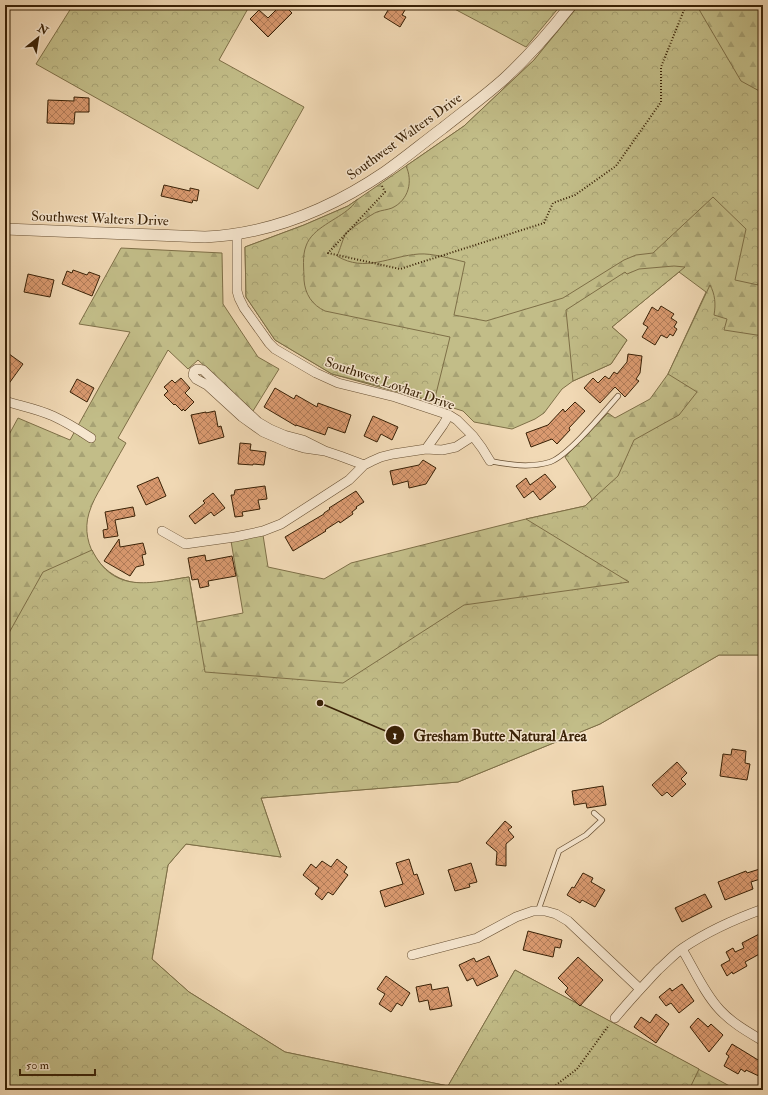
<svg xmlns="http://www.w3.org/2000/svg" width="768" height="1095" viewBox="0 0 768 1095" font-family="'IM FELL Double Pica',serif">
  <defs>
    <pattern id="forest-firs" width="22" height="20" patternUnits="userSpaceOnUse"><rect width="22" height="20" fill="#c2bd88"/><path d="M5 1l3.5 6h-7zM16 11l3.5 6h-7z" fill="#a7a274"/></pattern>
    <pattern id="park-crowns" width="20" height="18" patternUnits="userSpaceOnUse"><rect width="20" height="18" fill="#c2bd88"/><path d="M2 6a3 3 0 1 1 6 0M12 15a3 3 0 1 1 6 0" fill="none" stroke="#a7a274"/></pattern>
    <pattern id="building-cross-hatch" width="8" height="8" patternUnits="userSpaceOnUse"><rect width="8" height="8" fill="#d9996f"/><path d="M0 0l8 8M0 8l8-8" fill="none" stroke="#b17c59"/></pattern>
  </defs>
  <rect width="100%" height="100%" fill="#f1d9b5"/>
  <filter id="stains"><feTurbulence type="fractalNoise" baseFrequency=".005" numOctaves="4"/><feColorMatrix values="0 0 0 0 .2 0 0 0 0 .09 0 0 0 0 .02 0 0 0 .5 -.17"/></filter>
  <radialGradient id="worn" r=".72"><stop offset=".6" stop-color="#630" stop-opacity="0"/><stop offset="1" stop-color="#630" stop-opacity=".3"/></radialGradient>
  <path fill="url(#forest-firs)" stroke="#7e6f47" d="M579 5H763V655H719L600 724 458 782 261 798 281 857 186 844 168 865 152 959 189 992 285 1052 448 1086 515 970 737 1090H5V442L18 418 70 440 130 332 79 324 121 248 222 253 223 304 258 357 279 369 253 411 198 360 188 369 168 350 118 438 126 443C118 457 110 471 102 486 97 494 92 503 89 513 79 546 104 580 138 583 154 585 172 579 189 577L197 622 243 613 231 541 263 535 268 567 324 579 351 563 526 519 585 506 592 499 565 457 608 413 615 418 650 399 668 374 706 292 679 272 612 327 627 340 611 364 573 381 562 389 544 413 535 419 512 429 474 422 463 411 434 402 332 374 275 340 246 297 245 247 304 225 348 206 464 126 534 60Z"/>
  <path fill="url(#park-crowns)" stroke="#7e6f47" d="M73 5H250L219 60 304 107 258 189 36 64Z
    M447 5H561L526 47Z
    M579 5H698L697 6 741 81 763 93V286L735 280 746 229 713 197 653 253 636 255 624 260 563 298 486 321 454 315 465 262C452 259 432 253 419 254 390 256 365 273 337 256 340 250 343 238 346 233 349 230 373 213 377 212 382 210 387 210 392 208 409 200 413 181 406 166L464 126 534 60Z
    M358 199C355 202 353 206 350 208 337 220 312 228 306 246 302 256 304 269 304 280 305 294 312 305 325 311L450 337 434 402 400 391 332 374 275 340 246 297 245 247 304 225 348 206Z
    M674 266 685 267 612 327 627 340 611 364 573 381 566 310 625 272 627 274 639 269Z
    M710 285C715 294 716 304 714 315L727 319 724 330 763 336V655H719L600 724 458 782 261 798 281 857 186 844 168 865 152 959 189 992 285 1052 448 1086 515 970 699 1069 689 1090H5V640L43 572 92 550C114 594 149 583 189 577L205 672 343 683 464 605 629 582 526 519 585 506 618 476 634 440 679 415 697 392 668 374Z"/>
  <path fill="url(#building-cross-hatch)" stroke="#392106" d="M281 5H284L292 13 268 37 250 19 259 10 268 18Z
    M391 5H408L402 15 406 17 400 27 384 17Z
    M74 97 89 98V112H75L74 124 47 123 48 100 74 101Z
    M164 185 190 191V188L199 190 197 201 193 200 192 203 161 196Z
    M73 270 87 275 89 272 100 276 92 296 62 284 67 271 72 273Z
    M28 274 54 280 50 297 24 292Z
    M661 306 674 314 671 318 677 322 674 327 677 329 673 336 670 334 667 338 661 335 655 345 642 337 648 327 643 324 652 307 658 311Z
    M5 351 23 364 5 389Z
    M628 354 642 356 640 373 636 379 639 381 625 397 615 387 600 403 584 388 593 378 598 383 605 376 609 379 614 372 617 374 627 362Z
    M181 378 190 388 185 393 194 402 185 411 183 409 182 411 175 404 174 405 164 395 168 391 164 387 172 380 175 383Z
    M77 379 94 388 87 402 70 392Z
    M275 388 294 399 296 395 317 407 318 403 351 415 345 433 328 427 325 435 296 425V426L264 407Z
    M575 402 585 411 569 428 570 430 557 444 552 439 531 447 526 433 548 425 563 409 565 412Z
    M215 411 218 427 221 426 224 437 199 444 191 415 206 412V413Z
    M373 416 398 427 392 440 381 434 377 442 364 436Z
    M240 443 251 444 250 450 266 452 264 465 253 464V465L238 464Z
    M423 460 436 468 426 484 409 488 408 481 393 485 390 471 419 465Z
    M545 474 556 487 540 500 533 491 524 498 516 486 526 478 530 485Z
    M158 477 166 496 146 505 137 486Z
    M265 486 267 499 258 500 260 509 242 512 243 516 235 517 231 495H234L235 490Z
    M356 491 364 502 356 507 357 508 352 512 353 514 340 523 339 521 325 530 326 531 293 551 285 537 324 514V513L330 509 329 508Z
    M213 493 225 508 214 516 211 512 195 524 189 516 205 503 203 501Z
    M133 507 135 516 115 520 118 536 104 538 103 530 108 529 105 512Z
    M119 539 120 547 143 543 146 554 142 555 144 565 136 567 130 576 104 561Z
    M205 555 206 561 232 556 236 576 208 581 209 586 200 588 198 579 192 580 188 558Z
    M732 749 746 751 745 763 750 764 747 780 720 776 723 754 731 755Z
    M677 762 687 773 681 779 686 784 672 797 667 792 662 796 652 785Z
    M603 786 606 805 587 808 586 803 574 805 572 791Z
    M505 821 512 827 508 830 514 837 506 844V866L496 865 497 852 486 843Z
    M337 859 347 867 344 872 348 875 333 895 328 892 322 900 315 894 319 888 303 875 311 864 316 868 322 861 331 867Z
    M409 859 414 875 417 874 424 894 385 907 380 891 403 884 396 863Z
    M471 863 477 882 469 884 470 887 455 891 448 870Z
    M763 868V878L751 882 753 889 725 900 718 882 746 871 747 873Z
    M583 873 593 878 591 882 605 890 595 907 582 900 580 903 567 895 572 887 574 888Z
    M705 894 712 907 682 922 675 908Z
    M528 931 562 940 560 948 555 947 553 957 523 950Z
    M763 932V952L745 962 747 966 733 974 732 972 727 976 721 965 730 960 726 952 733 948 735 952 744 948 742 943Z
    M489 956 498 976 477 986 473 978 467 981 459 965 474 958 476 962Z
    M578 957 603 980 580 1006 565 992 568 988 558 978Z
    M386 976 410 993 402 1006 397 1003 391 1012 379 1004 385 994 377 989Z
    M431 984 432 990 448 987 452 1006 430 1010 428 1000 419 1002 416 987Z
    M682 984 694 1001 679 1013 671 1003 666 1006 659 997 670 988 672 991Z
    M656 1014 669 1024 656 1043 634 1027 641 1017 650 1023Z
    M698 1018 708 1027 711 1024 723 1035 709 1052 690 1027Z
    M732 1044 763 1063V1078L746 1070 745 1072 741 1069 738 1074 724 1066 729 1056 726 1054Z"/>
  <g fill="none" stroke-linecap="round" stroke-linejoin="round">
    <g stroke="#674f32" stroke-width="6">
      <path id="service" d="M490 461C510 465 530 468 550 462 568 456 604 412 618 396
        M538 911 559 851 586 835 602 820 594 813"/>
    </g>
    <g stroke="#674f32" stroke-width="10">
      <path id="minor" d="M237 234V291L239 298 244 308 269 343 275 349 316 373 338 383 395 397 449 415 457 420 473 436 482 448 490 461
        M5 401C21 406 38 409 53 416 66 422 79 430 91 438
        M426 449 443 425 449 415
        M325 451 304 448 291 444 263 432 242 417 207 385 196 379 193 375 194 371 197 369 203 370 258 422 270 429 284 435 303 440 325 451 340 456 364 465
        M162 531 185 544 235 537 263 531 281 524 312 504 349 480 364 465 372 461 381 457 393 454 426 449 442 450 456 447 473 436
        M682 949C694 969 704 993 720 1010 732 1023 748 1032 763 1041
        M412 955 477 938 516 917 533 911H545L556 914 568 921 640 989
        M615 1018C629 1001 643 986 658 970 666 963 674 954 683 948 708 931 735 919 763 909"/>
    </g>
    <g stroke="#674f32" stroke-width="12">
      <path id="tertiary" d="M5 229 205 237C270 234 332 208 385 172 405 158 424 142 443 128 463 112 485 96 504 79 530 55 550 32 571 5"/>
    </g>
    <path stroke="#392106" stroke-width="2" stroke-dasharray="1 2" stroke-linecap="butt" d="M382 186 385 192 328 253 400 269 544 223 553 203 575 195 616 166 661 102V67L686 5
      M5 1086 32 1090
      M548 1090 556 1085 577 1069 609 1025"/>
    <use href="#service" stroke="#f6e6cf" stroke-width="4.5"/>
    <use href="#minor" stroke="#f6e6cf" stroke-width="9"/>
    <use href="#tertiary" stroke="#f6e6cf" stroke-width="11"/>
  </g>
  <g text-anchor="middle" stroke-width="3" stroke-linejoin="round" paint-order="stroke">
    <g font-size="14" fill="#392106" stroke="#f6e6cf">
      <text transform="translate(404 136) rotate(-36)" y="5">Southwest Walters Drive</text>
      <text transform="translate(100 218) rotate(2)" y="5">Southwest Walters Drive</text>
      <text transform="translate(390 383) rotate(19)" y="5">Southwest Lovhar Drive</text>
    </g>
  </g>
  <path fill="none" stroke="#392106" stroke-width="1.5" d="M320 703L395 735"/>
  <g fill="#392106" stroke="#f6e6cf" stroke-width="1.5">
    <circle cx="320" cy="703" r="4"/>
    <circle cx="395" cy="735" r="10"/>
  </g>
  <g font-size="12" text-anchor="middle" font-weight="bold" fill="#fff">
    <text x="395" y="739">1</text>
  </g>
  <g font-size="15" text-anchor="middle" font-weight="bold" fill="#392106" stroke="#f6e6cf" stroke-width="3" stroke-linejoin="round" paint-order="stroke">
    <text x="500" y="741">Gresham Butte Natural Area</text>
  </g>
  <rect width="768" height="1095" fill="none" stroke="#f1d9b5" stroke-width="20"/>
  <rect x="6" y="6" width="756" height="1083" fill="none" stroke="#392106" stroke-width="2"/>
  <rect x="10" y="10" width="748" height="1075" fill="none" stroke="#392106"/>
  <g transform="translate(38 38) rotate(30)" stroke="#f6e6cf" stroke-width="3" paint-order="stroke">
  <path d="M0-3L7 15L0 10L-7 15Z" fill="#392106"/>
  <text y="-6" font-size="11" font-weight="bold" text-anchor="middle" fill="#392106">N</text>
  </g>
  <path d="M20 1069v6h75v-6" fill="none" stroke="#392106" stroke-width="2"/>
  <text x="26" y="1069" font-size="12" fill="#392106" stroke="#f6e6cf" stroke-width="3" paint-order="stroke">50 m</text>
  <rect width="100%" height="100%" filter="url(#stains)"/>
  <rect width="100%" height="100%" fill="url(#worn)"/>
</svg>
